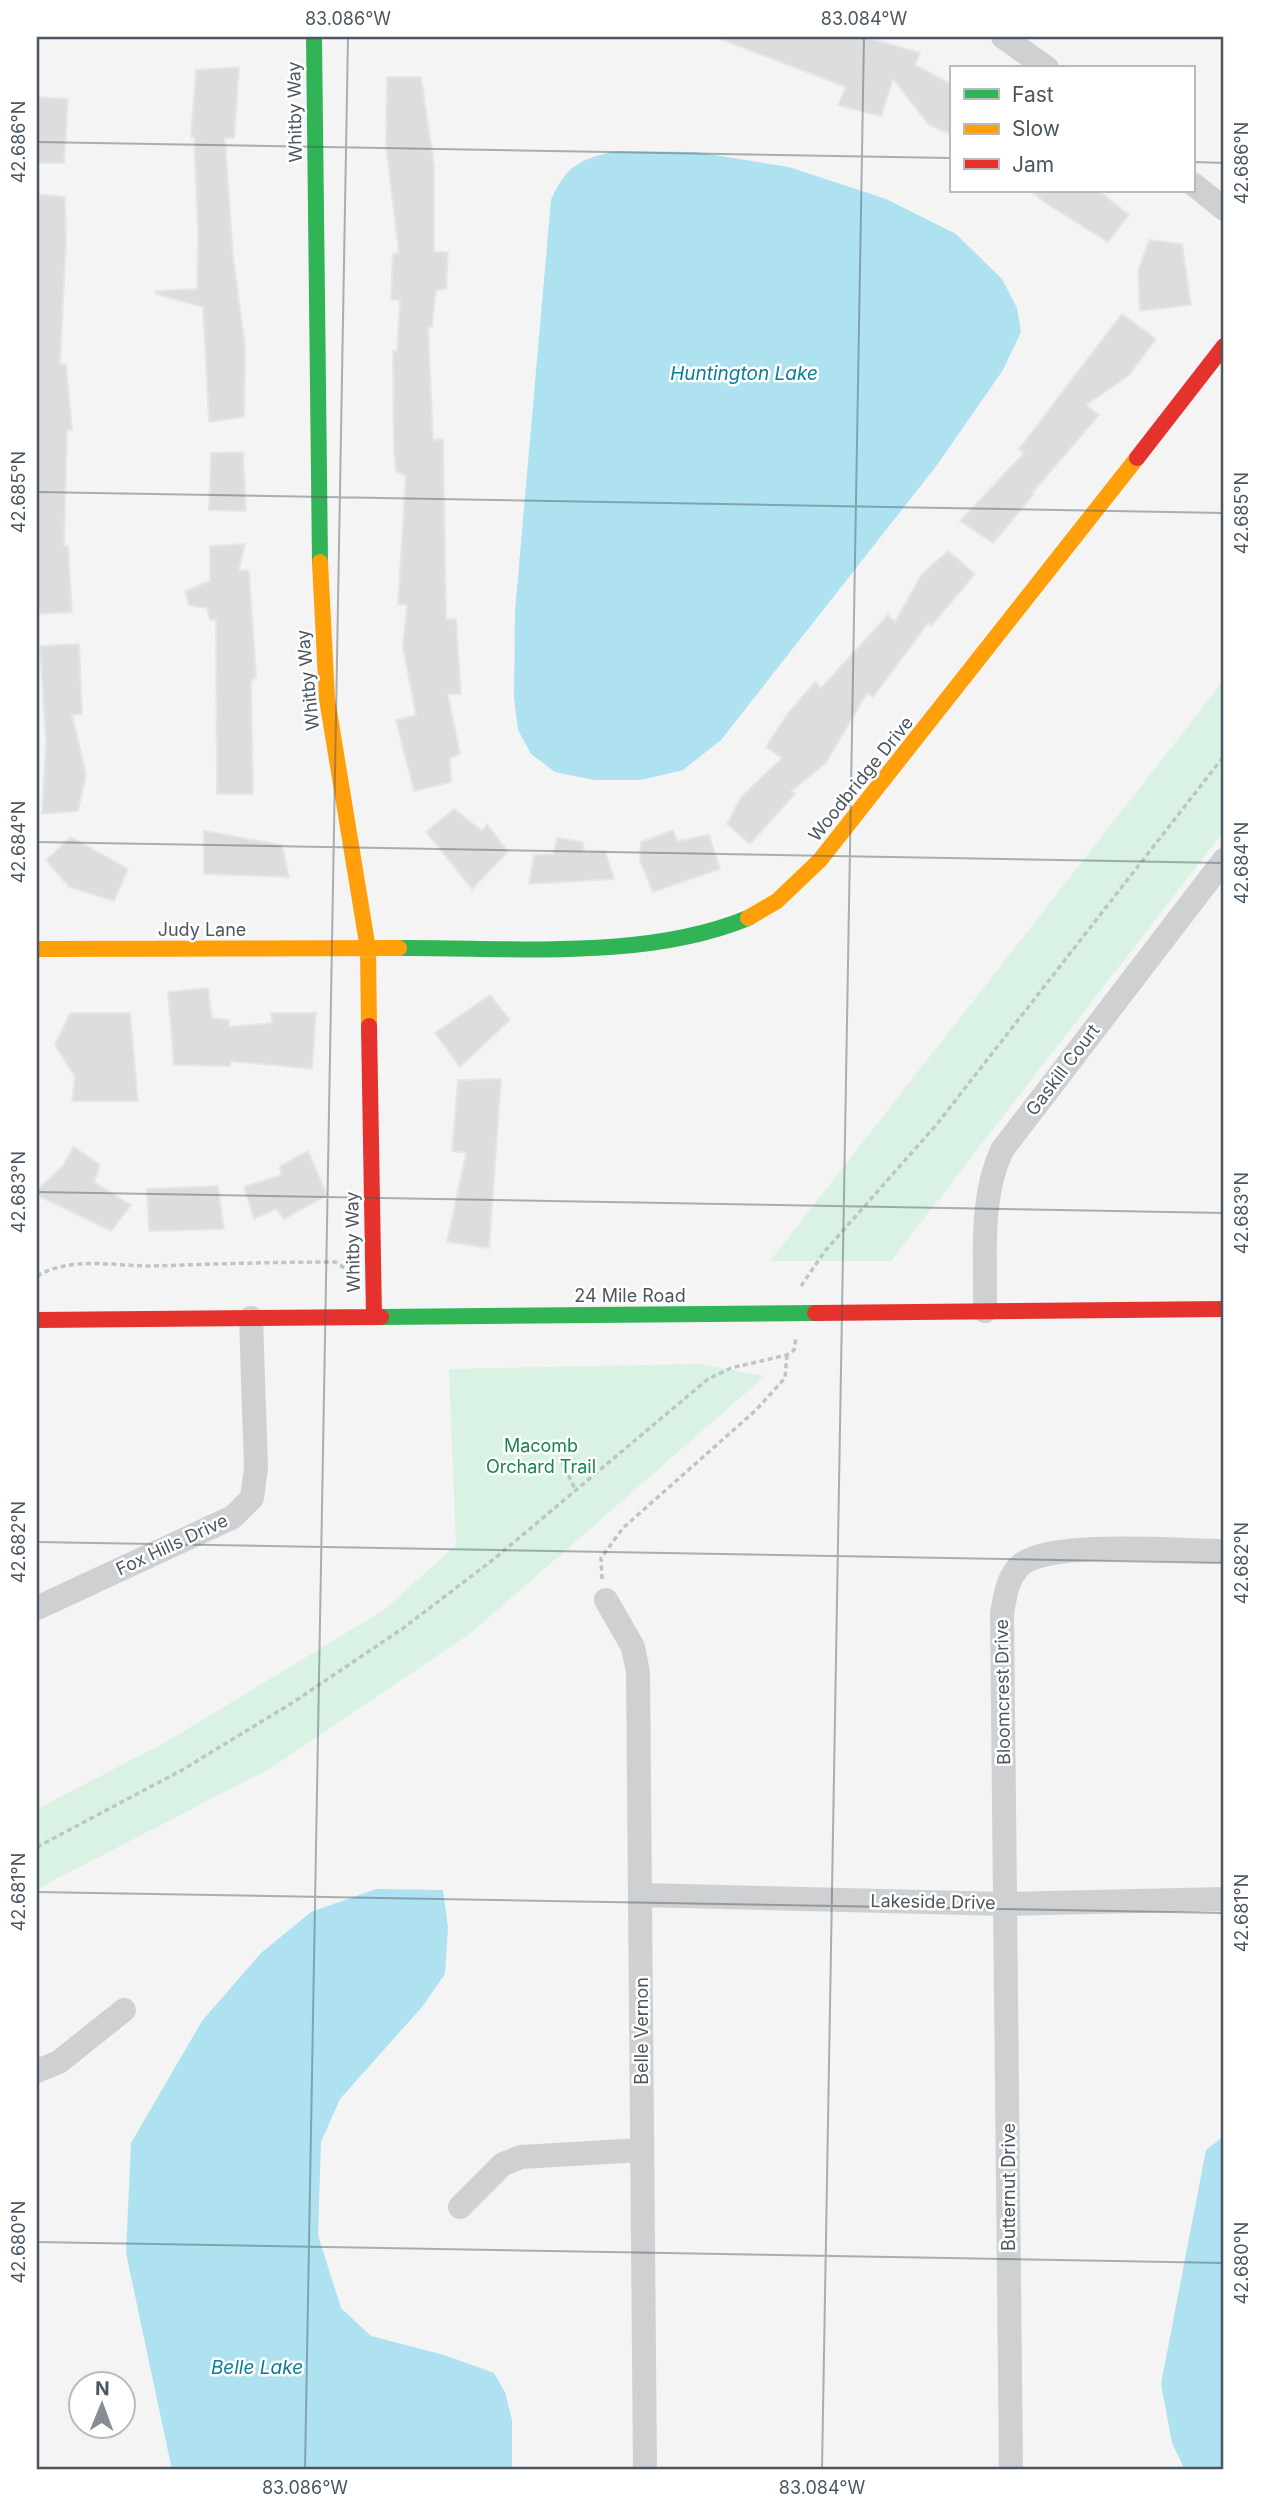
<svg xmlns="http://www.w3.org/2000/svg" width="1261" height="2507" viewBox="0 0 1261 2507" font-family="Inter,sans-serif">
  <rect width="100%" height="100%" fill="#f4f4f4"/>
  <path fill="#d9f2e3" d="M1224 680V831L891 1261H770Z
    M697 1364 765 1376 472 1632 271 1768 37 1889V1809L164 1743 384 1610 456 1545 449 1369Z"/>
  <path fill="#aee2f0" d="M616 151 696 152 789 167 886 199 956 234 1002 279 1017 308 1021 332 1003 370 937 465 721 740 683 770 641 780H594L555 772 531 754 518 730 514 697 515 611 551 200C566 165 581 159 616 151Z
    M376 1889 443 1890 448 1927 445 1974 422 2007 340 2099 321 2142 318 2235 341 2308 371 2336 444 2355 494 2373 505 2392 512 2420V2470H172L126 2253 131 2143 202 2021 261 1953 311 1912Z
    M1224 2136V2470H1185L1172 2443 1161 2384 1206 2150Z"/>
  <path fill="#ddddde" stroke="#e5e6e7" stroke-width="2" d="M715 37H865L920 53 915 65 951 84V134L929 125 893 79 881 116 838 105 846 87Z
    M239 67 234 138H225L233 257 245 346 244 417 209 422 203 307 156 294V291L197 289 198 232 194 137H191L196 70Z
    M387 77H421L434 165V252H448L446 289 436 290 432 327H428L433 440 443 439 446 619H456L461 694H448L460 754 450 758 451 782 414 791 396 720 416 715 403 647 407 605 398 604 406 476 396 471 394 451 393 351H397L400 300H391L393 254 399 253 386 146Z
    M37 97 68 99 64 163H37Z
    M1032 191H1099L1129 215 1108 242 1044 202Z
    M37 194 65 197 66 241 60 365 66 364 72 430H67L64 546H68L72 612 37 614Z
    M1149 240 1182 244 1191 305 1140 311 1138 272Z
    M1122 314 1156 339 1129 375 1086 405 1099 415 1032 493 1034 494 993 543 960 521 1024 453 1019 449Z
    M243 452 246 511 209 510 211 453Z
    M245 544 239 570 249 571 256 677 251 682 253 794H217L216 620H210L207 608 189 605 185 591 210 581V546Z
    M948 551 975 574 931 626 928 623 873 697 867 693 826 763 791 791 795 794 750 844 727 824 741 797 782 758 766 747 788 713 815 682 821 688 888 615 895 622 922 574Z
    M79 644 82 714 72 715 86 774 78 811 42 814 46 742 40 646Z
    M454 809 482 831 487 824 508 852 472 889 426 832Z
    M673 830 677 841 709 835 720 869 653 892 640 860 641 842Z
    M204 831 282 845 289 877 204 874Z
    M71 837 128 869 114 901 69 887 46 860Z
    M557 838 583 842 584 852 605 851 614 879 529 884 534 855 553 854Z
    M208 988 212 1018 229 1020V1027L272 1023 271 1013H316L312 1069 230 1061V1066L174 1065 168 992Z
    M490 995 510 1020 460 1067 435 1033Z
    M70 1013H130L138 1101H72L75 1077 55 1045Z
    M501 1079 489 1248 447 1242 466 1153 452 1151 458 1080Z
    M74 1147 100 1165 94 1182 131 1205 111 1231 37 1195V1190L63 1166Z
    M308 1151 327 1195 284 1219 276 1209 254 1219 244 1187 281 1175 280 1166Z
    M218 1186 224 1229 149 1231 147 1189Z"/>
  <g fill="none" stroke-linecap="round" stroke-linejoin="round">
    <path stroke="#bcc7c4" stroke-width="3.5" stroke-dasharray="5 3.5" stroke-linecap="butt" d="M37 1276C71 1256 114 1266 152 1266 213 1264 274 1262 335 1262L348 1270
      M801 1286 825 1251 937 1124 1224 756
      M561 1460 575 1489
      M602 1579 601 1558 623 1528 756 1410 785 1378 787 1355
      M37 1847 182 1770 292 1703 402 1629 494 1559 708 1379 731 1368 787 1355 794 1350 796 1338"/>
    <path stroke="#ced0d2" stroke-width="24" d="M1003 37 1047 68
      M1193 184 1224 209
      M985 1311C986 1258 979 1199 1002 1150L1224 860
      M606 1600 633 1647 638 1672 645 2470
      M37 1608 233 1517 252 1498 256 1468 251 1318
      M642 1895 1006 1904 1224 1899
      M37 2071 59 2062 124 2010
      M460 2207 503 2164 521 2157 642 2150
      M1011 2470 1002 1613C1005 1596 1008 1575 1022 1564 1054 1540 1180 1551 1224 1551"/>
    <path stroke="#30b455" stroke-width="16" d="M314 37 320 562
      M399 948C510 947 644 961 748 918
      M381 1317 815 1313"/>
    <path stroke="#ff9f0a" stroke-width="16" d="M320 562 327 699 368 949 369 1026
      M748 918 777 901 820 860 1137 458
      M37 949 399 948"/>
    <path stroke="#e5322d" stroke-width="16" d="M1137 458 1224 346
      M369 1026 374 1317
      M815 1313 1224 1309
      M37 1320 381 1317"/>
  </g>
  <path fill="none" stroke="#4a5661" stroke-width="2" stroke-opacity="0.45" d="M37 142 951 158M1193 162 1224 163M37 492 1224 513M37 842 1224 863M37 1192 1224 1213M37 1542 1224 1563M37 1892 1224 1913M37 2242 1224 2263M305 2470 348 37M822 2470 864 37"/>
  <g text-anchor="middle" stroke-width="5" stroke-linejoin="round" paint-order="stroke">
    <g font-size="18" fill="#4a5661" stroke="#fff">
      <text transform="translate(295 112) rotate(-91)" y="6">Whitby Way</text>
      <text transform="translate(308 680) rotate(-96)" y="6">Whitby Way</text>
      <text transform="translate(861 779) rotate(-51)" y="6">Woodbridge Drive</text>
      <text x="202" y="936">Judy Lane</text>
      <text transform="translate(1063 1070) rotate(-53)" y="6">Gaskill Court</text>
      <text transform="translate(353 1242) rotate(-91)" y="6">Whitby Way</text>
      <text x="630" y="1302">24 Mile Road</text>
      <text transform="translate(172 1545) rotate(-25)" y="6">Fox Hills Drive</text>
      <text transform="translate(1003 1692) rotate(-91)" y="6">Bloomcrest Drive</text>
      <text transform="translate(933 1902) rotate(1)" y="6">Lakeside Drive</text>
      <text transform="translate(642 2031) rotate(-90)" y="6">Belle Vernon</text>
      <text transform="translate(1009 2187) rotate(-90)" y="6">Butternut Drive</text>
    </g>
    <g font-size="18" fill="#17864f" stroke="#fff">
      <text x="541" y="1452">Macomb<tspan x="541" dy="21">Orchard Trail</tspan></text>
    </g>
    <g font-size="19" font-style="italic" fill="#0c7c9b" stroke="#fff">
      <text x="744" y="380">Huntington Lake</text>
      <text x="257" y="2374">Belle Lake</text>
    </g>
  </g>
  <rect width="1261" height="2507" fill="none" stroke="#ffffff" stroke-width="77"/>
  <rect x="950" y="66" width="245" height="126" fill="#ffffff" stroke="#b7bbc0" stroke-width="2"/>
  <rect x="964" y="89" width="35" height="10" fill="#30b455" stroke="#b7bbc0" stroke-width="2"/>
  <text x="1012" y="102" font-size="21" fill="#4a5661">Fast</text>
  <rect x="964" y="124" width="35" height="10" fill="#ff9f0a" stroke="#b7bbc0" stroke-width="2"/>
  <text x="1012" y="136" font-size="21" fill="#4a5661">Slow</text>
  <rect x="964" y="159" width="35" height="10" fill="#e5322d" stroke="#b7bbc0" stroke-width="2"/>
  <text x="1012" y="172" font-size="21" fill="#4a5661">Jam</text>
  <g transform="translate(102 2405) rotate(1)"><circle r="33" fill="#ffffff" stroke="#b7bbc0" stroke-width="2"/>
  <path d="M0-5L12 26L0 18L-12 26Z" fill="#868d94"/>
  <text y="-10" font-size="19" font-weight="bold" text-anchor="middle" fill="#4a5661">N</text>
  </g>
  <rect x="38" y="38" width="1184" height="2430" fill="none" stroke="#4a5661" stroke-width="2.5"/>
  <g font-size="18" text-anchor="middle" fill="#4a5661">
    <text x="348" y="25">83.086°W</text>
    <text x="864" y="25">83.084°W</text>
    <text transform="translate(19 142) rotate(-90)" y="6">42.686°N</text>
    <text transform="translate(1242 163) rotate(-90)" y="6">42.686°N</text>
    <text transform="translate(19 492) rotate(-90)" y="6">42.685°N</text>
    <text transform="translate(1242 513) rotate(-90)" y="6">42.685°N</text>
    <text transform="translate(19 842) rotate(-90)" y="6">42.684°N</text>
    <text transform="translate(1242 863) rotate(-90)" y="6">42.684°N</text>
    <text transform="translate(19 1192) rotate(-90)" y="6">42.683°N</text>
    <text transform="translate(1242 1213) rotate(-90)" y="6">42.683°N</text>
    <text transform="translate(19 1542) rotate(-90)" y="6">42.682°N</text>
    <text transform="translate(1242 1563) rotate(-90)" y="6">42.682°N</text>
    <text transform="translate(19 1892) rotate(-90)" y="6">42.681°N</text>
    <text transform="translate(1242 1913) rotate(-90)" y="6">42.681°N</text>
    <text transform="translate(19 2242) rotate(-90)" y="6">42.680°N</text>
    <text transform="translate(1242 2263) rotate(-90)" y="6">42.680°N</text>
    <text x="305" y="2494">83.086°W</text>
    <text x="822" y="2494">83.084°W</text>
  </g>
</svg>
